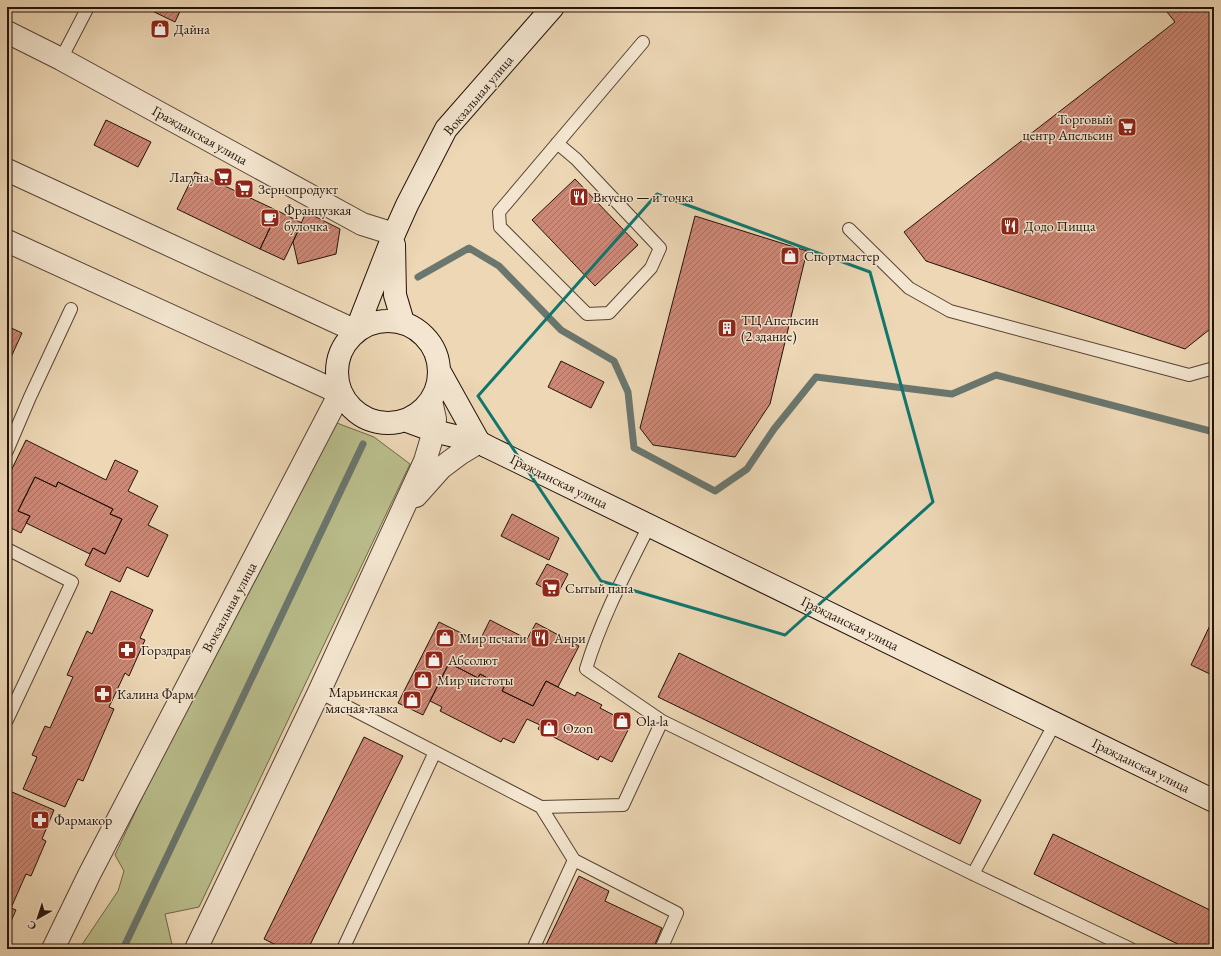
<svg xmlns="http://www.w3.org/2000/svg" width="1221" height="956" viewBox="0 0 1221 956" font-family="'EB Garamond',serif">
  <defs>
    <pattern id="building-hatch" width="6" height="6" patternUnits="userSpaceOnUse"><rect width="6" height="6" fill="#ce8876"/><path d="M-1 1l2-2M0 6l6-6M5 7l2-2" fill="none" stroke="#a76e5f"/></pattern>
  </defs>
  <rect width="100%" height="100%" fill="#edd7b5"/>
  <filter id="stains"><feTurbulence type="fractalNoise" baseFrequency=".005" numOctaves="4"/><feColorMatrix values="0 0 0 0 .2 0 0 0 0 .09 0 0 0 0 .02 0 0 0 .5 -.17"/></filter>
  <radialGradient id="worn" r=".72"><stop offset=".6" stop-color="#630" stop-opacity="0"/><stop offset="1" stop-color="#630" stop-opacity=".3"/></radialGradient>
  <path fill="#babe8c" stroke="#6e684b" d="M321 417 374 437 410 464 199 907 165 914 173 949H79L118 891 124 871 115 855Z"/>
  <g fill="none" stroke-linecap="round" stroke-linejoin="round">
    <path stroke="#6a766e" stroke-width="7" d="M418 277 469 248 499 266 561 330 614 361 628 392 634 448 715 491 747 469 774 429 816 377 952 394 996 375 1214 432
      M123 949 363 444"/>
  </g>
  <path fill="url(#building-hatch)" stroke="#23120a" d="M144 7H182L175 22Z
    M1163 7H1214V326L1185 349 926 261 904 232 1175 22Z
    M106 120 151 142 138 167 94 145Z
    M195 172 278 211 260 249 177 209Z
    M575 179 638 245 595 286 532 220Z
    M278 211 302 223 284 260 260 249Z
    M306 212 340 229 336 254 298 264 293 242Z
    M695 216 807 251 770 404 735 457 653 445 640 428Z
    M7 326 22 333 7 366Z
    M561 361 604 382 591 408 548 387Z
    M26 440 106 480 115 460 138 471 128 491 158 506 148 525 168 535 148 577 127 567 120 582 85 565 93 548 105 554 122 519 110 514 113 509 58 482 56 487 35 477 18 511 30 516 21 533 7 526V479Z
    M35 477 56 487 58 482 113 509 110 514 122 519 105 554 93 548 90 554 26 523 30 516 18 511Z
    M512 514 559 538 549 560 501 536Z
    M547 564 568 574 557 595 536 584Z
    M111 591 153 610 140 638 145 640 129 676 125 673 109 707 114 709 83 781 78 779 65 807 23 789 37 757 32 755 45 726 50 728 73 677 67 675 87 631 92 634Z
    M1214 617V676L1191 665Z
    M490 620 527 639 536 623 579 646 558 687 546 681 533 706 502 691 504 687 480 674 478 678 449 663 423 715 398 703 439 622 479 642Z
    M679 653 981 800 960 844 658 697Z
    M449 663 478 678 480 674 504 687 502 691 533 706 546 681 575 696 577 692 602 705 600 708 631 724 612 762 600 756 598 760 538 729 540 725 527 719 514 743 503 738 501 742 440 711 442 707 430 701Z
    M364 737 403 756 308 949H284L264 939Z
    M12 792 54 810 42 839 46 841 31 876 26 874 11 908 16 910 7 930V804Z
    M1053 834 1214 912V949H1188L1034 874Z
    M579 876 609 891 605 901 662 928 653 949H544Z"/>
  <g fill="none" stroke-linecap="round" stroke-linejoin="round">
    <g stroke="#564335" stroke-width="14">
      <path id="service" d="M61 59 88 7
        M557 143 576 159 660 248 651 268 609 313 587 314 500 227 499 212 643 42
        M849 229 909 288 950 311 1189 375 1214 368
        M7 451 30 397 71 309
        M649 526C626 572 601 619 586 669L662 721 973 874 1131 949
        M7 549 72 582 7 720
        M319 692 541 807 623 805 662 721
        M541 807 574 860 677 913 661 949
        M973 874 1055 723
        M343 949 435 752
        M533 949 574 860"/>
    </g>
    <g stroke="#564335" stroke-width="24">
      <path id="minor" d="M7 32 61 59 362 224 394 234
        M7 170 356 331
        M7 241 340 393"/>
    </g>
    <g stroke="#564335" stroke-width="24">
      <path id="tertiary" d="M416 496 441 468 461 453 479 442 486 446
        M53 949 89 875 340 393
        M196 949 319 692 425 461 434 431 435 419 431 401"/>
    </g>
    <g stroke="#23120a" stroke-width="24">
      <path id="secondary" d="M394 245 395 295 403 322
        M337 372a51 51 0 1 1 102 0a51 51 0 1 1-102 0Z
        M356 331 394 234 407 205 446 129 553 7
        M440 372 479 442
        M407 421 434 431 479 442
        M486 446 1214 801"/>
    </g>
    <use href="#service" stroke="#f3e5cf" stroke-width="12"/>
    <use href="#minor" stroke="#f3e5cf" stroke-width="22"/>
    <use href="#tertiary" stroke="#f3e5cf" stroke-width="22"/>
    <use href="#secondary" stroke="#f3e5cf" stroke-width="22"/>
  </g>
  <path fill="none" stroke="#0f766e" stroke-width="3" stroke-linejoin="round" d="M657 194 870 272 933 502 785 635 601 581 478 396Z"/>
  <defs>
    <g id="shop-square" transform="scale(1)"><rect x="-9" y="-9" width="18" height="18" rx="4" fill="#8f2418" stroke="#f3e5cf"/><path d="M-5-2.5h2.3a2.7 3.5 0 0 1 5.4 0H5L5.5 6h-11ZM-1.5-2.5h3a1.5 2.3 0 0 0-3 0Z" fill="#fff"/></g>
    <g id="supermarket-square" transform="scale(1)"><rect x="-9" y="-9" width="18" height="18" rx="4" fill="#8f2418" stroke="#f3e5cf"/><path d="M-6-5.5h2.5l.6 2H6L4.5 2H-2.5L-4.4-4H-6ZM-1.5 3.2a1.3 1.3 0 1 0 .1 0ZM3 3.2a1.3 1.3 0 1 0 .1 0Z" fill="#fff"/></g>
    <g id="restaurant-square" transform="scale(1)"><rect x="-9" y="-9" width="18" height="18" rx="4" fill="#8f2418" stroke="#f3e5cf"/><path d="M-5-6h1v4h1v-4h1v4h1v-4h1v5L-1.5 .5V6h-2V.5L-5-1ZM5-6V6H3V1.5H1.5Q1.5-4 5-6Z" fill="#fff"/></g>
    <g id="cafe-square" transform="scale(1)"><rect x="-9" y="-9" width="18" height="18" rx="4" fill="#8f2418" stroke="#f3e5cf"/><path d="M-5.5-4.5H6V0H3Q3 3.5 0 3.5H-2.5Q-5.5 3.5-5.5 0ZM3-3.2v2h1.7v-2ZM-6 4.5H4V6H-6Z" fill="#fff"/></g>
    <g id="building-square" transform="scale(1)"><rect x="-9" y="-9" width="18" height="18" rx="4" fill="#8f2418" stroke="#f3e5cf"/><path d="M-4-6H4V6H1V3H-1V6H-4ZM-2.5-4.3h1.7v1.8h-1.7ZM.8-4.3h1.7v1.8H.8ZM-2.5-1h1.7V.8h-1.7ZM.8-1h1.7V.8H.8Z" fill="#fff"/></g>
    <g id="pharmacy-square" transform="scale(1)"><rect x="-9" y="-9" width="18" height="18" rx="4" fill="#8f2418" stroke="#f3e5cf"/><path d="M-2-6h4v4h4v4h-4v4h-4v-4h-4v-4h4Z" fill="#fff"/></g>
  </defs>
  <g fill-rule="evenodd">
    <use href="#shop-square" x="160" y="29"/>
    <use href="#supermarket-square" x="1127" y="127"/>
    <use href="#supermarket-square" x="223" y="177"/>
    <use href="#supermarket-square" x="244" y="189"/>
    <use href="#restaurant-square" x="579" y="197"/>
    <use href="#cafe-square" x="270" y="218"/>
    <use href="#restaurant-square" x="1010" y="226"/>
    <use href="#shop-square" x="790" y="256"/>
    <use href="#building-square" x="727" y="328"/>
    <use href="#supermarket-square" x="551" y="588"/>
    <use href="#shop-square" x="445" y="638"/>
    <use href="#restaurant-square" x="540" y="638"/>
    <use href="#pharmacy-square" x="127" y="650"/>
    <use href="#shop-square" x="434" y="660"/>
    <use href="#shop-square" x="423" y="680"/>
    <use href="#pharmacy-square" x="103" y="694"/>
    <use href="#shop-square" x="412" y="700"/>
    <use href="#shop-square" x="622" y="721"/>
    <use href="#shop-square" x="549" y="728"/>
    <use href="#pharmacy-square" x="40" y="820"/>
  </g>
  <g text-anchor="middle" stroke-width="3" stroke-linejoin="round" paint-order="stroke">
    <g font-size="14" fill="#23120a" stroke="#f3e5cf" text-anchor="start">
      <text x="174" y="34">Дайна</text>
      <text x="1113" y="124" text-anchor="end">Торговый<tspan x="1113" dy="16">центр Апельсин</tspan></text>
      <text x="209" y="182" text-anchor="end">Лагуна</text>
      <text x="258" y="194">Зернопродукт</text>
      <text x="593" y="202">Вкусно — и точка</text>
      <text x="284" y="215">Французкая<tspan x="284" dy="16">булочка</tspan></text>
      <text x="1024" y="231">Додо Пицца</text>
      <text x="804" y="261">Спортмастер</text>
      <text x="741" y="325">ТЦ Апельсин<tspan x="741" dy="16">(2 здание)</tspan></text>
      <text x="565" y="593">Сытый папа</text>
      <text x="459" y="643">Мир печати</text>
      <text x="554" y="643">Анри</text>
      <text x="141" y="655">Горздрав</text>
      <text x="448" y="665">Абсолют</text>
      <text x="437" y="685">Мир чистоты</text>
      <text x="398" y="697" text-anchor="end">Марьинская<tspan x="398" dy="16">мясная лавка</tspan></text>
      <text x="117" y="699">Калина Фарм</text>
      <text x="636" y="726">Ola-la</text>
      <text x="563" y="733">Ozon</text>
      <text x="54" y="825">Фармакор</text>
    </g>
    <g font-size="14" fill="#23120a" stroke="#f3e5cf">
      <text transform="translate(478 95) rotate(-50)" y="5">Вокзальная улица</text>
      <text transform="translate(200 135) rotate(29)" y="5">Гражданская улица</text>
      <text transform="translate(559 481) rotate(26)" y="5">Гражданская улица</text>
      <text transform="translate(229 607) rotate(-62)" y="5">Вокзальная улица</text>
      <text transform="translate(850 623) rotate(26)" y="5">Гражданская улица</text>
      <text transform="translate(1141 765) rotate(26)" y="5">Гражданская улица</text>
    </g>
  </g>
  <rect width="1221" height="956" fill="none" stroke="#edd7b5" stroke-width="24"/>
  <rect x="8" y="8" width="1205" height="940" fill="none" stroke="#23120a" stroke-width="2"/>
  <rect x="12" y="12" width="1197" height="932" fill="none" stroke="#23120a"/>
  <g transform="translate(38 918) rotate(219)" stroke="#f3e5cf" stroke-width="3" paint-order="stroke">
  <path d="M0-3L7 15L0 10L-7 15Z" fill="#23120a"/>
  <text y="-6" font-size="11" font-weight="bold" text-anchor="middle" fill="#23120a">С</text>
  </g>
  <rect width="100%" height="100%" filter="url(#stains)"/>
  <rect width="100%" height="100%" fill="url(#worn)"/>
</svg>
